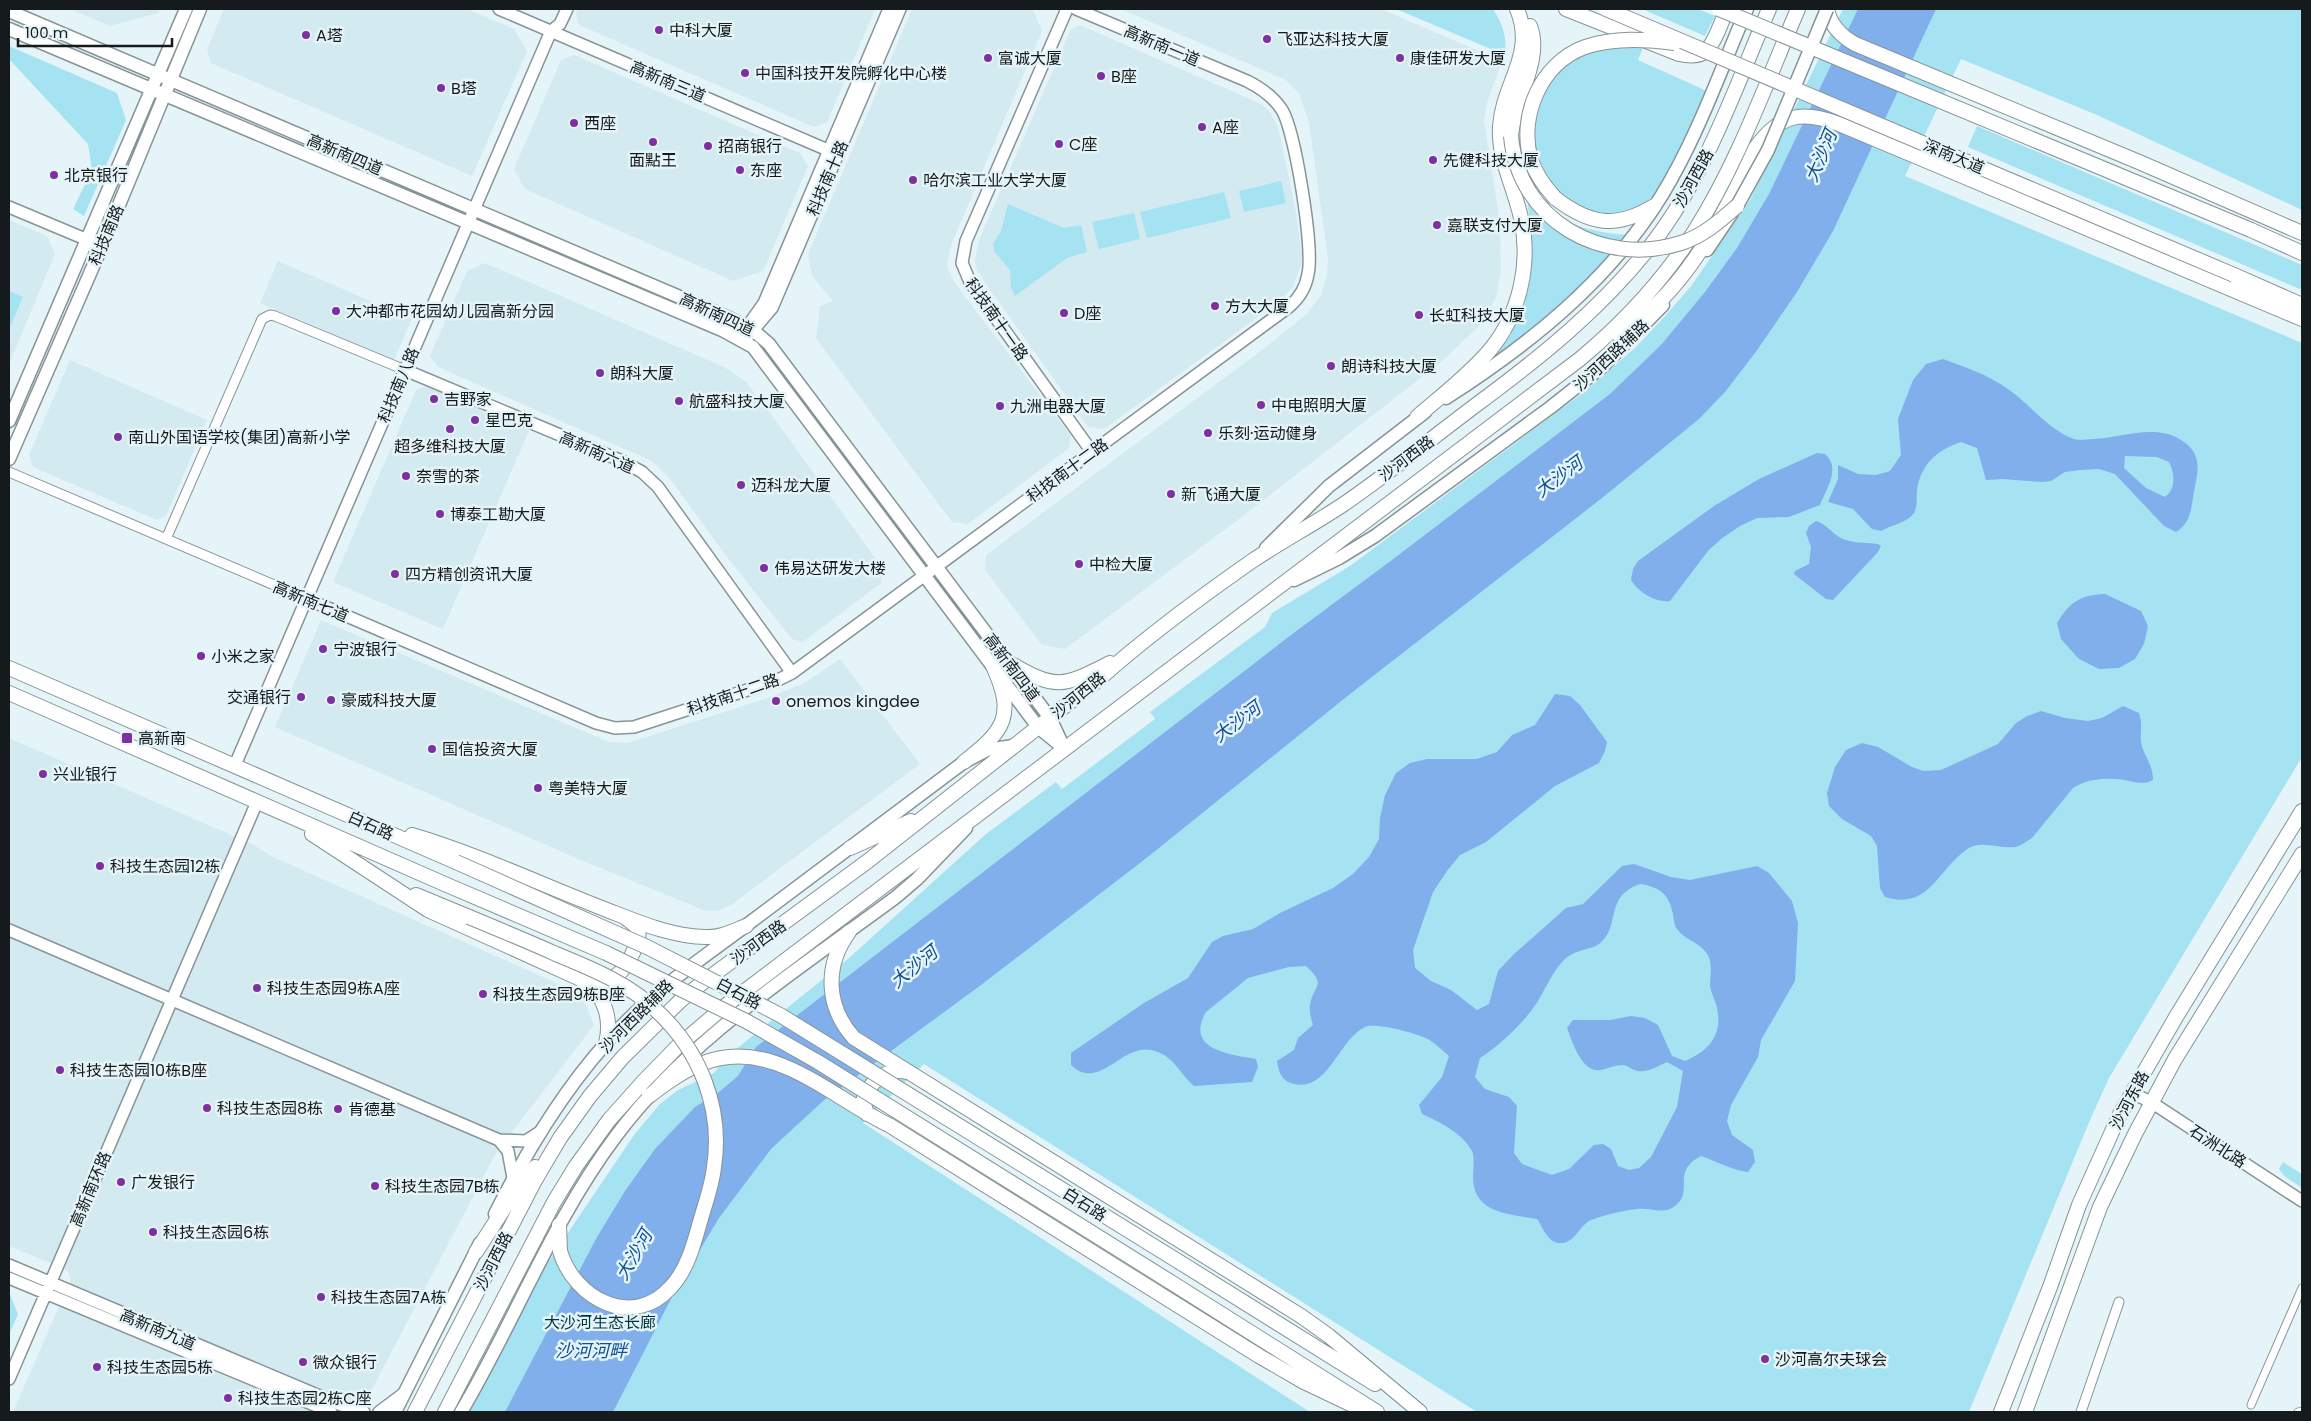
<svg xmlns="http://www.w3.org/2000/svg" width="2311" height="1421" viewBox="0 0 2311 1421" font-family="Poppins,'Noto Sans SC',sans-serif">
  <rect width="100%" height="100%" fill="#e5f4f8"/>
  <path fill="#d2eaf0" d="M70 9H160L158 13 110 26Z
    M224 9H467L514 29 527 51 472 176 211 63 207 50Z
    M578 9H875L827 122 814 127 579 25 576 14Z
    M912 9H1031L1033 10 1042 31 957 231 950 248 947 266 954 282 1071 436 1069 448 968 524 952 522 816 338 820 306 833 301 812 276 808 254Z
    M1121 9H1381L1502 61 1487 103 1484 120 1500 223 1501 269 1497 294 1489 312 1479 326 1440 363 1243 516 1065 649 1042 645 985 570 986 555 1262 350 1307 314 1321 295 1327 275 1328 258 1309 123 1299 93 1286 80Z
    M1080 25 1261 104 1269 111 1278 127 1295 207 1302 256 1301 265 1293 287 1280 301 1104 429 1088 427 984 281 977 270 975 259 980 238 1071 29Z
    M574 55 800 153 808 166 763 271 733 281 525 189 514 169 561 60Z
    M9 220 47 236 55 254 9 364Z
    M278 261 412 319 394 360 260 303Z
    M485 263 724 367 745 381 768 410 883 569 881 583 803 642 792 639 724 553 671 480 652 461 438 367 430 356 467 271Z
    M70 360 207 420 166 516 157 520 33 467 29 455Z
    M430 385 530 428 443 629 333 582 416 390Z
    M321 620 609 742 628 743 768 698 804 683 840 659 920 764 731 905 718 911H706L581 860 275 727Z
    M9 738 254 845 273 857 581 994 594 1025 496 1153 360 1412H13L71 1279 67 1270 9 1246Z"/>
  <path fill="#a5e2f2" d="M1396 9H1493C1503 24 1507 37 1505 55Z
    M1642 9H1698L1715 16 1705 36Z
    M1843 9H2302V210L2097 115 1961 59 1905 176 2302 343V757L2109 1078 2090 1120 1969 1412H1477L924 1064 863 1123 1310 1412H468L545 1267 634 1135 660 1104 678 1090 714 1073 723 1061 740 1046 849 958 986 834 1056 782 1062 789 1155 719 1150 712 1265 627 1272 613 1350 566 1584 392 1635 348 1666 315 1692 285 1750 200Z
    M1644 45 1638 60 1707 91C1693 121 1669 188 1642 206 1564 257 1482 111 1576 57 1595 46 1623 47 1644 45Z
    M9 46 117 93 126 120 84 216 73 209 92 170 88 144 9 59Z
    M1977 126 2302 265V290L1968 147Z
    M1523 172C1528 181 1533 190 1539 199 1560 226 1597 233 1629 235L1588 282 1485 370C1543 297 1536 259 1523 172Z
    M1281 181 1286 203 1244 212 1239 191Z
    M1224 192 1231 218 1147 238 1140 212Z
    M1008 204 1064 228 1081 225 1087 252 1067 258 1015 296 1011 288 1010 270 994 251 993 244 1001 231Z
    M1134 213 1140 239 1099 249 1092 222Z
    M9 291 23 297 10 327 9 326Z
    M2283 1162 2302 1174V1188L2284 1176 2279 1169Z
    M9 1292 18 1314 9 1335Z"/>
  <path fill="#80afeb" fill-rule="evenodd" d="M1858 9H1936L1833 231 1797 292 1755 353 1725 392 1699 419 1602 498 1350 694 1149 856 981 985 823 1101 771 1149 719 1218 673 1295 613 1412H505L597 1237 625 1191 655 1149 695 1107 719 1092 738 1076 756 1047 1291 635 1392 560 1610 394 1661 345 1705 292 1737 248 1769 194Z
    M1943 359C1965 367 1986 374 2005 387 2030 403 2046 429 2074 439 2080 441 2087 439 2093 439 2121 438 2156 423 2181 440 2205 455 2197 473 2193 497 2191 512 2189 524 2176 532L2164 526 2115 474 2099 469 2080 470 2065 472 2051 481 2042 482 2003 479 1986 480 1977 448 1961 442C1937 450 1921 464 1917 490 1916 497 1918 506 1914 513 1907 523 1891 525 1881 531L1872 529 1853 509 1828 502 1838 479V465L1858 474 1876 475 1890 471 1901 455 1898 419 1913 380 1926 364ZM2125 456 2157 457 2169 462C2175 474 2176 489 2165 497L2146 488 2124 468Z
    M1817 453 1825 454C1841 468 1827 488 1820 505L1789 517 1757 518 1740 526 1721 539 1708 551 1670 601C1656 603 1638 592 1631 580L1633 569 1638 561 1714 506 1759 479Z
    M1816 521C1826 524 1830 531 1839 537 1851 544 1865 542 1878 544L1881 546 1878 552 1833 600 1826 599 1794 574 1795 571 1809 564 1811 547 1806 533 1809 526Z
    M2105 594 2141 611 2148 626 2144 644 2135 659 2119 668 2099 669 2079 659 2061 639 2057 623C2070 602 2080 595 2105 594Z
    M1555 694 1570 696 1580 705 1607 742 1605 751 1599 763 1555 786 1486 842 1460 855 1447 871 1433 892 1413 950 1415 968 1431 981 1451 990 1477 1010 1489 1004 1498 971 1514 954 1566 908 1583 904 1622 866 1634 864 1671 877 1690 880 1757 866 1769 873 1792 901 1798 923 1795 981 1761 1040 1758 1057 1731 1105 1727 1121 1732 1135 1753 1150 1755 1162 1748 1172C1734 1171 1716 1161 1701 1156 1670 1172 1695 1191 1675 1206 1664 1215 1650 1207 1637 1209 1626 1210 1614 1213 1603 1216 1599 1217 1593 1219 1589 1221 1579 1227 1573 1245 1559 1243 1547 1242 1543 1227 1537 1219 1510 1214 1474 1214 1473 1178 1473 1170 1475 1157 1472 1151 1462 1133 1440 1122 1422 1114L1419 1105 1442 1077 1449 1056C1443 1051 1437 1045 1431 1041 1421 1034 1375 1022 1365 1027 1339 1039 1328 1092 1294 1084 1281 1081 1279 1072 1277 1061L1294 1050 1298 1038 1313 1025C1311 1018 1309 1012 1310 1005 1313 985 1328 986 1306 966L1289 967 1248 978 1206 1012C1184 1050 1231 1055 1256 1059L1258 1067 1252 1082 1194 1086C1179 1073 1173 1054 1151 1050 1121 1044 1099 1092 1071 1065V1053L1144 1003 1188 978 1212 942 1223 936 1253 929 1280 913 1333 888 1353 874 1369 857 1379 839 1380 818 1385 795 1396 773 1410 763 1427 759H1477L1497 752 1512 735 1535 725ZM1640 884C1660 887 1669 894 1673 914 1674 919 1674 925 1677 929 1684 939 1696 941 1704 950 1714 960 1710 973 1710 986 1711 992 1714 998 1716 1004 1724 1033 1711 1050 1685 1061L1672 1056 1658 1025 1645 1018 1631 1016 1610 1020H1573L1567 1028C1572 1041 1582 1074 1601 1070 1609 1068 1615 1065 1624 1065 1628 1066 1630 1068 1634 1070 1646 1074 1656 1067 1667 1062L1683 1071 1677 1107 1651 1157 1639 1168 1629 1170 1618 1166 1611 1149 1603 1144 1594 1145 1569 1169 1552 1175 1522 1164 1514 1153 1517 1106 1509 1097 1485 1089 1475 1077 1480 1058C1498 1046 1517 1029 1531 1011 1543 996 1550 974 1564 960 1575 949 1591 950 1599 944 1622 926 1603 897 1640 884Z
    M2123 706 2139 713C2143 725 2140 730 2141 741 2142 754 2153 763 2153 780 2140 787 2130 779 2115 779 2101 778 2085 780 2073 788L2032 838C2027 841 2021 846 2015 847 1999 849 1980 839 1966 850 1936 872 1929 910 1885 897L1880 888 1877 846 1871 836 1842 819 1829 806 1827 793 1835 767 1846 750 1862 743 1878 747 1912 767 1923 771 1941 770 1998 744 2016 723 2027 716 2041 711 2065 718 2088 721 2102 718Z"/>
  <g fill="none" stroke-linecap="round" stroke-linejoin="round">
    <g stroke="#869498" stroke-width="9">
      <path id="pedestrian" d="M2251 1405 2302 1288
        M2298 1412 2302 1411"/>
    </g>
    <g stroke="#869498" stroke-width="11">
      <path id="minor" d="M9 472 307 599
        M166 539 262 319 270 315 275 316 405 370
        M2081 1412 2119 1302"/>
    </g>
    <g stroke="#869498" stroke-width="14">
      <path id="tertiary" d="M499 9 837 154
        M1067 9 966 241 962 263 970 282 1092 452
        M9 207 102 246
        M742 334 764 303 889 9
        M744 341 772 308 900 9
        M405 370 622 461 642 472 658 487 792 673
        M307 599 596 723 615 728 634 727 778 680 792 673 1290 306C1300 297 1306 287 1308 274 1314 248 1295 131 1282 110 1273 96 1261 88 1247 81L1076 9
        M235 765 551 31 560 24 567 9
        M9 930 499 1140 526 1141 540 1132
        M2132 1093 2151 1102 2302 1201
        M499 1140 508 1151 513 1178
        M9 1265 341 1405 364 1412
        M9 1278 331 1412
        M9 1379 257 802
        M379 1412 403 1394"/>
    </g>
    <g stroke="#869498" stroke-width="15">
      <path id="secondary" d="M9 11 729 318 754 331 769 344 1038 702 1050 718 1064 748
        M9 29 722 330 753 347 1038 727 1060 745
        M1707 250 1732 213
        M1446 398C1530 344 1609 281 1662 195 1698 136 1720 71 1747 9
        M9 421 186 9
        M9 459 102 246 200 9
        M1266 548 1329 486 1425 412
        M1294 580 1339 558 1375 536 1551 407 1604 365 1663 305
        M495 1214C529 1146 569 1080 622 1026 661 985 707 955 752 921 822 868 893 815 964 762L987 750 1013 746
        M395 1412 480 1243
        M461 1412C515 1321 552 1221 616 1136 690 1037 798 970 896 897L917 879 966 828"/>
    </g>
    <g stroke="#869498" stroke-width="16">
      <path id="primary" d="M1566 9 1679 54C1703 59 1709 52 1718 31 1721 24 1724 17 1726 9
        M1827 9C1830 25 1841 36 1855 44L2139 162 2302 233
        M1511 136C1514 99 1543 60 1530 26
        M1555 198C1590 225 1616 229 1654 206
        M2251 230 2302 253
        M2234 275 2302 305
        M1618 334C1682 298 1727 211 1756 147 1780 114 1802 110 1839 124L2302 319
        M1417 417C1441 396 1469 375 1490 350 1520 314 1531 263 1521 218 1514 186 1498 159 1500 126 1503 82 1536 55 1517 9
        M1010 663C1057 691 1064 686 1110 663
        M9 668 456 862
        M9 693 447 885
        M964 762C1004 731 1016 716 993 666
        M312 834 428 910 585 981C605 996 612 1020 606 1043
        M412 835C479 855 542 885 607 910 638 922 673 937 706 937 720 938 733 931 746 926
        M850 848 911 821
        M416 895 469 917
        M849 932C824 966 826 1007 854 1038L1301 1316 1329 1336 1420 1412
        M581 978C610 989 624 974 635 948 637 943 640 936 638 930 636 925 631 922 627 919
        M649 1096C665 1084 682 1071 701 1064 771 1035 830 1097 889 1125L1259 1356 1304 1382 1367 1412
        M867 1114 863 1101C868 1082 888 1067 907 1072
        M559 1225 560 1251
        M476 1252 505 1207 535 1167
        M1181 1263 1375 1384
        M1169 1281 1377 1412
        M415 1412 534 1182 560 1138 590 1096 623 1057 681 1000 702 983 868 861 1098 680C1146 637 1199 598 1252 561 1282 541 1314 524 1344 504 1389 473 1432 438 1476 405 1541 357 1602 308 1652 244 1706 174 1735 89 1769 9
        M445 1412 554 1202 576 1166 609 1120 643 1082 678 1046 725 1006 1580 359C1623 323 1664 279 1694 232 1738 163 1766 83 1798 9
        M2001 1412 2050 1287 2079 1205 2120 1114 2176 1017 2302 811
        M2025 1412 2100 1207 2135 1134 2175 1059 2302 854"/>
    </g>
    <use href="#pedestrian" stroke="#fff" stroke-width="7"/>
    <use href="#minor" stroke="#fff" stroke-width="9"/>
    <use href="#tertiary" stroke="#fff" stroke-width="11"/>
    <use href="#secondary" stroke="#fff" stroke-width="12"/>
    <use href="#primary" stroke="#fff" stroke-width="14"/>
    <g stroke="#869498" stroke-width="15" stroke-linecap="butt">
      <path id="secondary-bridge" d="M1737 206 1768 150 1827 9"/>
    </g>
    <g stroke="#869498" stroke-width="16" stroke-linecap="butt">
      <path id="primary-bridge" d="M1606 9 2234 275
        M1719 9 2251 230
        M1511 136C1518 220 1602 268 1681 243 1703 236 1720 221 1737 206
        M1555 198C1545 187 1536 175 1531 160 1518 116 1541 63 1585 47 1614 37 1646 39 1675 43
        M456 862 647 947 780 1015 1181 1263
        M447 885 606 953 746 1021 818 1062 1169 1281
        M469 917C498 929 527 941 556 954 592 969 628 983 657 1011 700 1051 723 1108 714 1167 712 1186 705 1204 700 1222 694 1244 687 1270 671 1287 633 1330 574 1299 560 1251"/>
    </g>
    <use href="#secondary-bridge" stroke="#fff" stroke-width="12"/>
    <use href="#primary-bridge" stroke="#fff" stroke-width="14"/>
  </g>
  <g fill="#7e30a1" stroke="#e5f4f8" stroke-width="2">
    <circle cx="659" cy="30" r="5"/>
    <circle cx="306" cy="35" r="5"/>
    <circle cx="1267" cy="39" r="5"/>
    <circle cx="988" cy="58" r="5"/>
    <circle cx="1400" cy="58" r="5"/>
    <circle cx="745" cy="73" r="5"/>
    <circle cx="1101" cy="76" r="5"/>
    <circle cx="441" cy="88" r="5"/>
    <circle cx="574" cy="123" r="5"/>
    <circle cx="1202" cy="127" r="5"/>
    <circle cx="653" cy="142" r="5"/>
    <circle cx="1059" cy="144" r="5"/>
    <circle cx="708" cy="146" r="5"/>
    <circle cx="1433" cy="160" r="5"/>
    <circle cx="740" cy="170" r="5"/>
    <circle cx="54" cy="175" r="5"/>
    <circle cx="913" cy="180" r="5"/>
    <circle cx="1437" cy="225" r="5"/>
    <circle cx="1215" cy="306" r="5"/>
    <circle cx="336" cy="311" r="5"/>
    <circle cx="1064" cy="313" r="5"/>
    <circle cx="1419" cy="315" r="5"/>
    <circle cx="1331" cy="366" r="5"/>
    <circle cx="600" cy="373" r="5"/>
    <circle cx="434" cy="399" r="5"/>
    <circle cx="679" cy="401" r="5"/>
    <circle cx="1261" cy="405" r="5"/>
    <circle cx="1000" cy="406" r="5"/>
    <circle cx="475" cy="420" r="5"/>
    <circle cx="450" cy="429" r="5"/>
    <circle cx="1208" cy="433" r="5"/>
    <circle cx="118" cy="437" r="5"/>
    <circle cx="406" cy="476" r="5"/>
    <circle cx="741" cy="485" r="5"/>
    <circle cx="1171" cy="494" r="5"/>
    <circle cx="440" cy="514" r="5"/>
    <circle cx="1079" cy="564" r="5"/>
    <circle cx="764" cy="568" r="5"/>
    <circle cx="395" cy="574" r="5"/>
    <circle cx="323" cy="649" r="5"/>
    <circle cx="201" cy="656" r="5"/>
    <circle cx="301" cy="697" r="5"/>
    <circle cx="331" cy="700" r="5"/>
    <circle cx="776" cy="701" r="5"/>
    <rect x="121" y="732" width="12" height="12" rx="2.5"/>
    <circle cx="432" cy="749" r="5"/>
    <circle cx="43" cy="774" r="5"/>
    <circle cx="538" cy="788" r="5"/>
    <circle cx="100" cy="866" r="5"/>
    <circle cx="257" cy="988" r="5"/>
    <circle cx="483" cy="994" r="5"/>
    <circle cx="60" cy="1070" r="5"/>
    <circle cx="207" cy="1108" r="5"/>
    <circle cx="338" cy="1109" r="5"/>
    <circle cx="121" cy="1182" r="5"/>
    <circle cx="375" cy="1186" r="5"/>
    <circle cx="153" cy="1232" r="5"/>
    <circle cx="321" cy="1297" r="5"/>
    <circle cx="1765" cy="1359" r="5"/>
    <circle cx="303" cy="1362" r="5"/>
    <circle cx="97" cy="1367" r="5"/>
    <circle cx="228" cy="1398" r="5"/>
  </g>
  <g text-anchor="middle" stroke-width="5" stroke-linejoin="round" paint-order="stroke">
    <g font-size="16" fill="#151a1c" stroke="#e5f4f8" text-anchor="start">
      <text x="669" y="36">中科大厦</text>
      <text x="316" y="41">A塔</text>
      <text x="1277" y="45">飞亚达科技大厦</text>
      <text x="998" y="64">富诚大厦</text>
      <text x="1410" y="64">康佳研发大厦</text>
      <text x="755" y="79">中国科技开发院孵化中心楼</text>
      <text x="1111" y="82">B座</text>
      <text x="451" y="94">B塔</text>
      <text x="584" y="129">西座</text>
      <text x="1212" y="133">A座</text>
      <text x="1069" y="150">C座</text>
      <text x="718" y="152">招商银行</text>
      <text x="653" y="166" text-anchor="middle">面點王</text>
      <text x="1443" y="166">先健科技大厦</text>
      <text x="750" y="176">东座</text>
      <text x="64" y="181">北京银行</text>
      <text x="923" y="186">哈尔滨工业大学大厦</text>
      <text x="1447" y="231">嘉联支付大厦</text>
      <text x="1225" y="312">方大大厦</text>
      <text x="346" y="317">大冲都市花园幼儿园高新分园</text>
      <text x="1074" y="319">D座</text>
      <text x="1429" y="321">长虹科技大厦</text>
      <text x="1341" y="372">朗诗科技大厦</text>
      <text x="610" y="379">朗科大厦</text>
      <text x="444" y="405">吉野家</text>
      <text x="689" y="407">航盛科技大厦</text>
      <text x="1271" y="411">中电照明大厦</text>
      <text x="1010" y="412">九洲电器大厦</text>
      <text x="485" y="426">星巴克</text>
      <text x="1218" y="439">乐刻·运动健身</text>
      <text x="128" y="443">南山外国语学校(集团)高新小学</text>
      <text x="450" y="452" text-anchor="middle">超多维科技大厦</text>
      <text x="416" y="482">奈雪的茶</text>
      <text x="751" y="491">迈科龙大厦</text>
      <text x="1181" y="500">新飞通大厦</text>
      <text x="450" y="520">博泰工勘大厦</text>
      <text x="1089" y="570">中检大厦</text>
      <text x="774" y="574">伟易达研发大楼</text>
      <text x="405" y="580">四方精创资讯大厦</text>
      <text x="333" y="655">宁波银行</text>
      <text x="211" y="662">小米之家</text>
      <text x="291" y="703" text-anchor="end">交通银行</text>
      <text x="341" y="706">豪威科技大厦</text>
      <text x="786" y="707">onemos kingdee</text>
      <text x="138" y="744">高新南</text>
      <text x="442" y="755">国信投资大厦</text>
      <text x="53" y="780">兴业银行</text>
      <text x="548" y="794">粤美特大厦</text>
      <text x="110" y="872">科技生态园12栋</text>
      <text x="267" y="994">科技生态园9栋A座</text>
      <text x="493" y="1000">科技生态园9栋B座</text>
      <text x="70" y="1076">科技生态园10栋B座</text>
      <text x="217" y="1114">科技生态园8栋</text>
      <text x="348" y="1115">肯德基</text>
      <text x="131" y="1188">广发银行</text>
      <text x="385" y="1192">科技生态园7B栋</text>
      <text x="163" y="1238">科技生态园6栋</text>
      <text x="331" y="1303">科技生态园7A栋</text>
      <text x="1775" y="1365">沙河高尔夫球会</text>
      <text x="313" y="1368">微众银行</text>
      <text x="107" y="1373">科技生态园5栋</text>
      <text x="238" y="1404">科技生态园2栋C座</text>
    </g>
    <g font-size="16" fill="#151a1c" stroke="#e5f4f8">
      <text transform="translate(1162 45) rotate(23)" y="6">高新南一道</text>
      <text transform="translate(668 81) rotate(23)" y="6">高新南三道</text>
      <text transform="translate(345 154) rotate(23)" y="6">高新南四道</text>
      <text transform="translate(1954 156) rotate(23)" y="6">深南大道</text>
      <text transform="translate(827 178) rotate(-67)" y="6">科技南十路</text>
      <text transform="translate(1693 178) rotate(-61)" y="6">沙河西路</text>
      <text transform="translate(106 235) rotate(-67)" y="6">科技南路</text>
      <text transform="translate(717 314) rotate(25)" y="6">高新南四道</text>
      <text transform="translate(997 319) rotate(55)" y="6">科技南十一路</text>
      <text transform="translate(1611 355) rotate(-43)" y="6">沙河西路辅路</text>
      <text transform="translate(398 385) rotate(-67)" y="6">科技南八路</text>
      <text transform="translate(597 452) rotate(24)" y="6">高新南六道</text>
      <text transform="translate(1406 458) rotate(-37)" y="6">沙河西路</text>
      <text transform="translate(1067 470) rotate(-36)" y="6">科技南十二路</text>
      <text transform="translate(311 601) rotate(23)" y="6">高新南七道</text>
      <text transform="translate(1012 667) rotate(53)" y="6">高新南四道</text>
      <text transform="translate(733 694) rotate(-19)" y="6">科技南十二路</text>
      <text transform="translate(1078 695) rotate(-39)" y="6">沙河西路</text>
      <text transform="translate(371 825) rotate(24)" y="6">白石路</text>
      <text transform="translate(758 942) rotate(-36)" y="6">沙河西路</text>
      <text transform="translate(739 993) rotate(28)" y="6">白石路</text>
      <text transform="translate(636 1016) rotate(-45)" y="6">沙河西路辅路</text>
      <text transform="translate(2129 1100) rotate(-62)" y="6">沙河东路</text>
      <text transform="translate(2218 1146) rotate(33)" y="6">石洲北路</text>
      <text transform="translate(90 1189) rotate(-67)" y="6">高新南环路</text>
      <text transform="translate(1085 1204) rotate(32)" y="6">白石路</text>
      <text transform="translate(493 1261) rotate(-63)" y="6">沙河西路</text>
      <text transform="translate(158 1329) rotate(23)" y="6">高新南九道</text>
    </g>
    <g font-size="16" fill="#01343e" stroke="#e5f4f8">
      <text x="600" y="1328">大沙河生态长廊</text>
    </g>
    <g font-size="18" font-style="italic" fill="#0f5096" stroke="#e5f4f8">
      <text transform="translate(1821 156) rotate(-67)" y="6">大沙河</text>
      <text transform="translate(1559 477) rotate(-37)" y="6">大沙河</text>
      <text transform="translate(1237 722) rotate(-37)" y="6">大沙河</text>
      <text transform="translate(914 967) rotate(-39)" y="6">大沙河</text>
      <text transform="translate(634 1255) rotate(-60)" y="6">大沙河</text>
      <text x="591" y="1357">沙河河畔</text>
    </g>
  </g>
  <rect width="2311" height="1421" fill="none" stroke="#151a1c" stroke-width="20"/>
  <path d="M18 38v8h154v-8" fill="none" stroke="#151a1c" stroke-width="2.5"/>
  <text x="25" y="38" font-size="15" fill="#151a1c" stroke="#e5f4f8" stroke-width="4" paint-order="stroke">100 m</text>
</svg>
